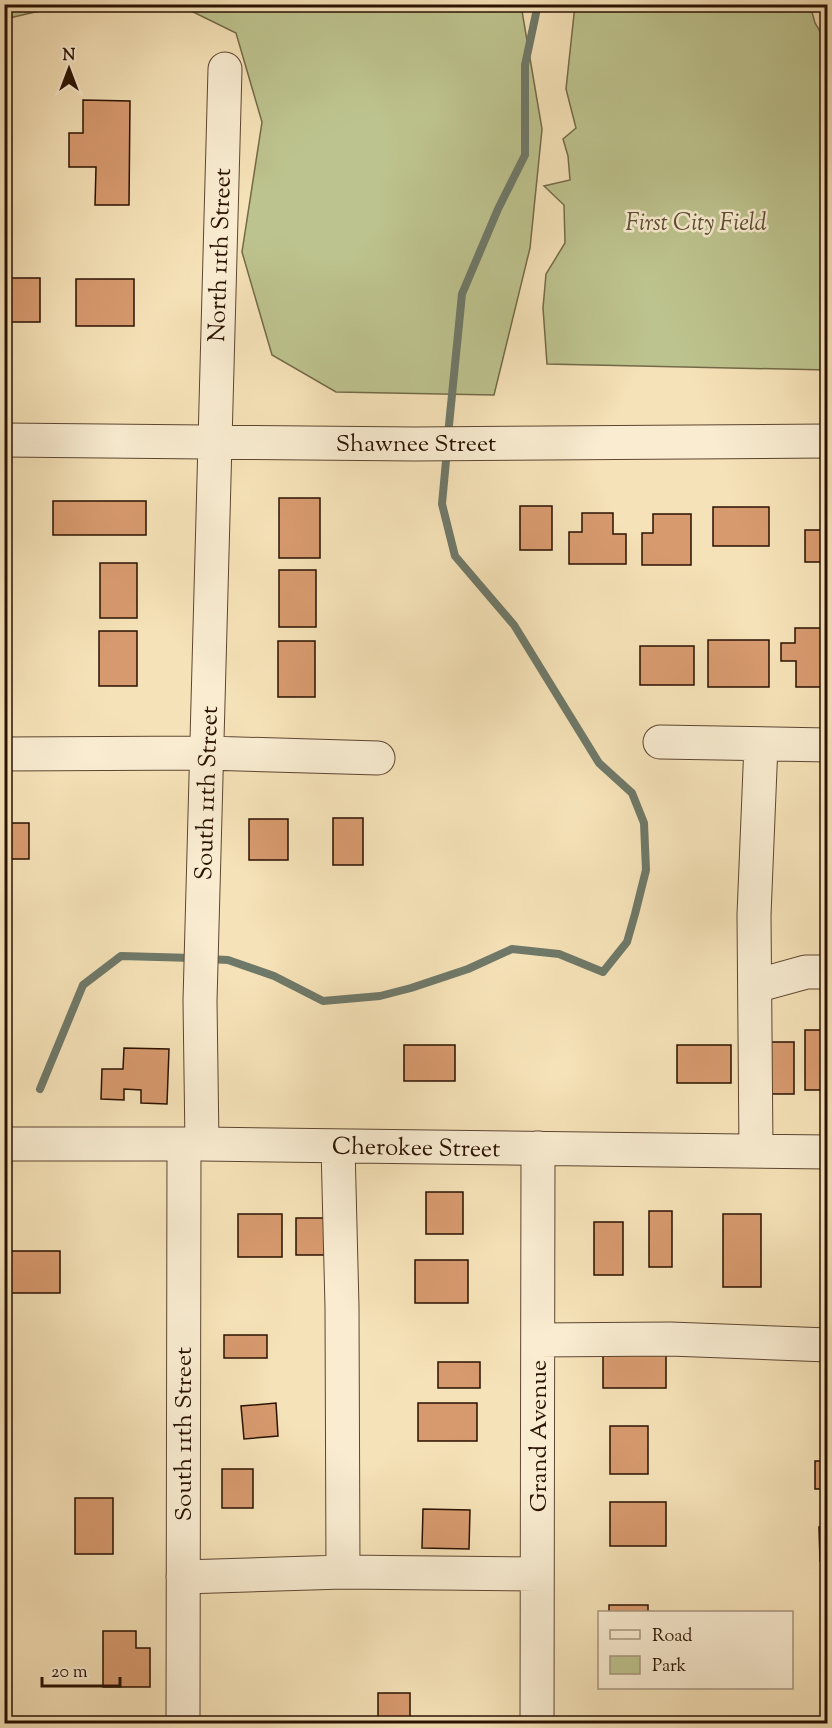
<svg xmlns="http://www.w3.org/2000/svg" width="832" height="1728" font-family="'Sorts Mill Goudy',serif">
  <rect width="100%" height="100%" fill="#f6e2b8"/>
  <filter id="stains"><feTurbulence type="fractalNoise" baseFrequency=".00333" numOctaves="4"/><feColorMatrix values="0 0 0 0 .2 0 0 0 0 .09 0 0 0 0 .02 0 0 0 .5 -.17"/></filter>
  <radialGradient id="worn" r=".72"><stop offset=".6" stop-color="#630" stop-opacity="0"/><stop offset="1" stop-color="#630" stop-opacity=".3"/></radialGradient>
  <path fill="#bdc38e" stroke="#746a48" stroke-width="1.5" d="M4,5L5,4L85,5H65L5,19Z
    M179,5H521L542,129L530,248L494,395L336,392L272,355L242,252L262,122L236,33Z
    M575,5H810L815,23L827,43V370L547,364L543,308L546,274L565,243L564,205L544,186L570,180L568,156L563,139L576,128L566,89Z"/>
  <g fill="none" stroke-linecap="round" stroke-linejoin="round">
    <path stroke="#6f7969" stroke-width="8" d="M448,435L462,294L498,209L525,155V65L538,4
      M208,959L228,960L274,976L323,1001L380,996L411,988L468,969L512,949L559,954L603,972L627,942L635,914L646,870L644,823L632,793L599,763L514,625L455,556L442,504L447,450
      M40,1089L83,985L121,956L193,958"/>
  </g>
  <path fill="#d79a6e" stroke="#2a1202" stroke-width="1.5" d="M83,100L130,101L129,205H95L96,167H69V133H83Z
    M4,278H40V322H4Z
    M76,279H134V326H76Z
    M279,498H320V558H279Z
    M53,501H146V535H53Z
    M520,506H552V550H520Z
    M713,507H769V546H713Z
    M582,513H613V534H626V564H569V532H582Z
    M653,514H691V565H642V533H653Z
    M805,530H828V562H805Z
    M100,563H137V618H100Z
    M279,570H316V627H279Z
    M795,628H828V687H796V661H781V643H795Z
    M99,631H137V686H99Z
    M708,640H769V687H708Z
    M278,641H315V697H278Z
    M640,646H694V685H640Z
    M333,818H363V865H333Z
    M249,819H288V860H249Z
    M4,823H29V859H4Z
    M805,1030H828V1090H805Z
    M771,1042H794V1094H771Z
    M404,1045H455V1081H404Z
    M677,1045H731V1083H677Z
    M124,1048L169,1049L167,1104L141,1103V1090L124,1089V1100L101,1099L102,1069H123Z
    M426,1192H463V1234H426Z
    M649,1211H672V1267H649Z
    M238,1214H282V1257H238Z
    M723,1214H761V1287H723Z
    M296,1218H325V1255H296Z
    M594,1222H623V1275H594Z
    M4,1251H60V1293H4Z
    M415,1260H468V1303H415Z
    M224,1335H267V1358H224Z
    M603,1355H666V1388H603Z
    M438,1362H480V1388H438Z
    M276,1403L278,1436L244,1439L241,1406Z
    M418,1403H477V1441H418Z
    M610,1426H648V1474H610Z
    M815,1461H828V1489H815Z
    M222,1469H253V1508H222Z
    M75,1498H113V1554H75Z
    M610,1502H666V1546H610Z
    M423,1509L470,1510L469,1549L422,1548Z
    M819,1527H828V1561H820Z
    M609,1605H648V1612H609Z
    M103,1631H136V1648H150V1687H103Z
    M378,1693H410V1724H378Z"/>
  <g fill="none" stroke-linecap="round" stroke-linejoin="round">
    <g stroke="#5d4630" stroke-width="35">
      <path id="minor" d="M4,440L415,444L828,441
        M660,742L828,745
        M4,754L207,753L378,758
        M755,986L806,972H828
        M4,1144H202L828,1152
        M202,1144L200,1001L225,69
        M338,1146L342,1307L343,1572
        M756,1151L754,915L761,744
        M538,1340L670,1339L828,1345
        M183,1577L343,1572L537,1574
        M183,1724L184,1145
        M537,1724L538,1148"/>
    </g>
    <use href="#minor" stroke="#f9ecd1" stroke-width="33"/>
  </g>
  <g text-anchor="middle" stroke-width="5" stroke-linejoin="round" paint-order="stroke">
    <g font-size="24" font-style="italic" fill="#5d5033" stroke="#f9ecd1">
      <text x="696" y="230">First City Field</text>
    </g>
    <g font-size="24" fill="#2a1202" stroke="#f9ecd1">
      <text transform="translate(219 255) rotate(-88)" y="8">North 11th Street</text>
      <text x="416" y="451">Shawnee Street</text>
      <text transform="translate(206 793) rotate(-88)" y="8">South 11th Street</text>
      <text transform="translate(416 1147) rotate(1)" y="8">Cherokee Street</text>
      <text transform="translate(183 1434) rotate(-90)" y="8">South 11th Street</text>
      <text transform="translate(538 1436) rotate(-90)" y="8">Grand Avenue</text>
    </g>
  </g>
  <rect width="832" height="1728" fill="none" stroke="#f6e2b8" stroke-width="24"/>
  <rect x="6" y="6" width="820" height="1716" fill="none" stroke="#2a1202" stroke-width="3"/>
  <rect x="12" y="12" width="808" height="1704" fill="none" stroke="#2a1202" stroke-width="1.5"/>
  <rect x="598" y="1611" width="195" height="78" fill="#f9ecd1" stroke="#a6957e" stroke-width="1.5"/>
  <rect x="610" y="1630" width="30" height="9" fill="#f9ecd1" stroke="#a6957e" stroke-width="1.5"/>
  <text x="652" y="1641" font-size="18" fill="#2a1202">Road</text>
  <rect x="610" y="1656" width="30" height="18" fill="#bdc38e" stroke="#a6957e" stroke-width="1.5"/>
  <text x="652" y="1671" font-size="18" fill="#2a1202">Park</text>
  <g transform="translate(69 69)" stroke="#f9ecd1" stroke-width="4.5" paint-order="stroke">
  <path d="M0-4.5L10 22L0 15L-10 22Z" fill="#2a1202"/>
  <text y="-9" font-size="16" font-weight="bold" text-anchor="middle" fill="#2a1202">N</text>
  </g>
  <path d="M42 1677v9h78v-9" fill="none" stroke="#2a1202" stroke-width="3"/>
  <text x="51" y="1677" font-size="18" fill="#2a1202" stroke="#f9ecd1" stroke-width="4.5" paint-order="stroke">20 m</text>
  <rect width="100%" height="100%" filter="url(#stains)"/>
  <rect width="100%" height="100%" fill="url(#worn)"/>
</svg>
